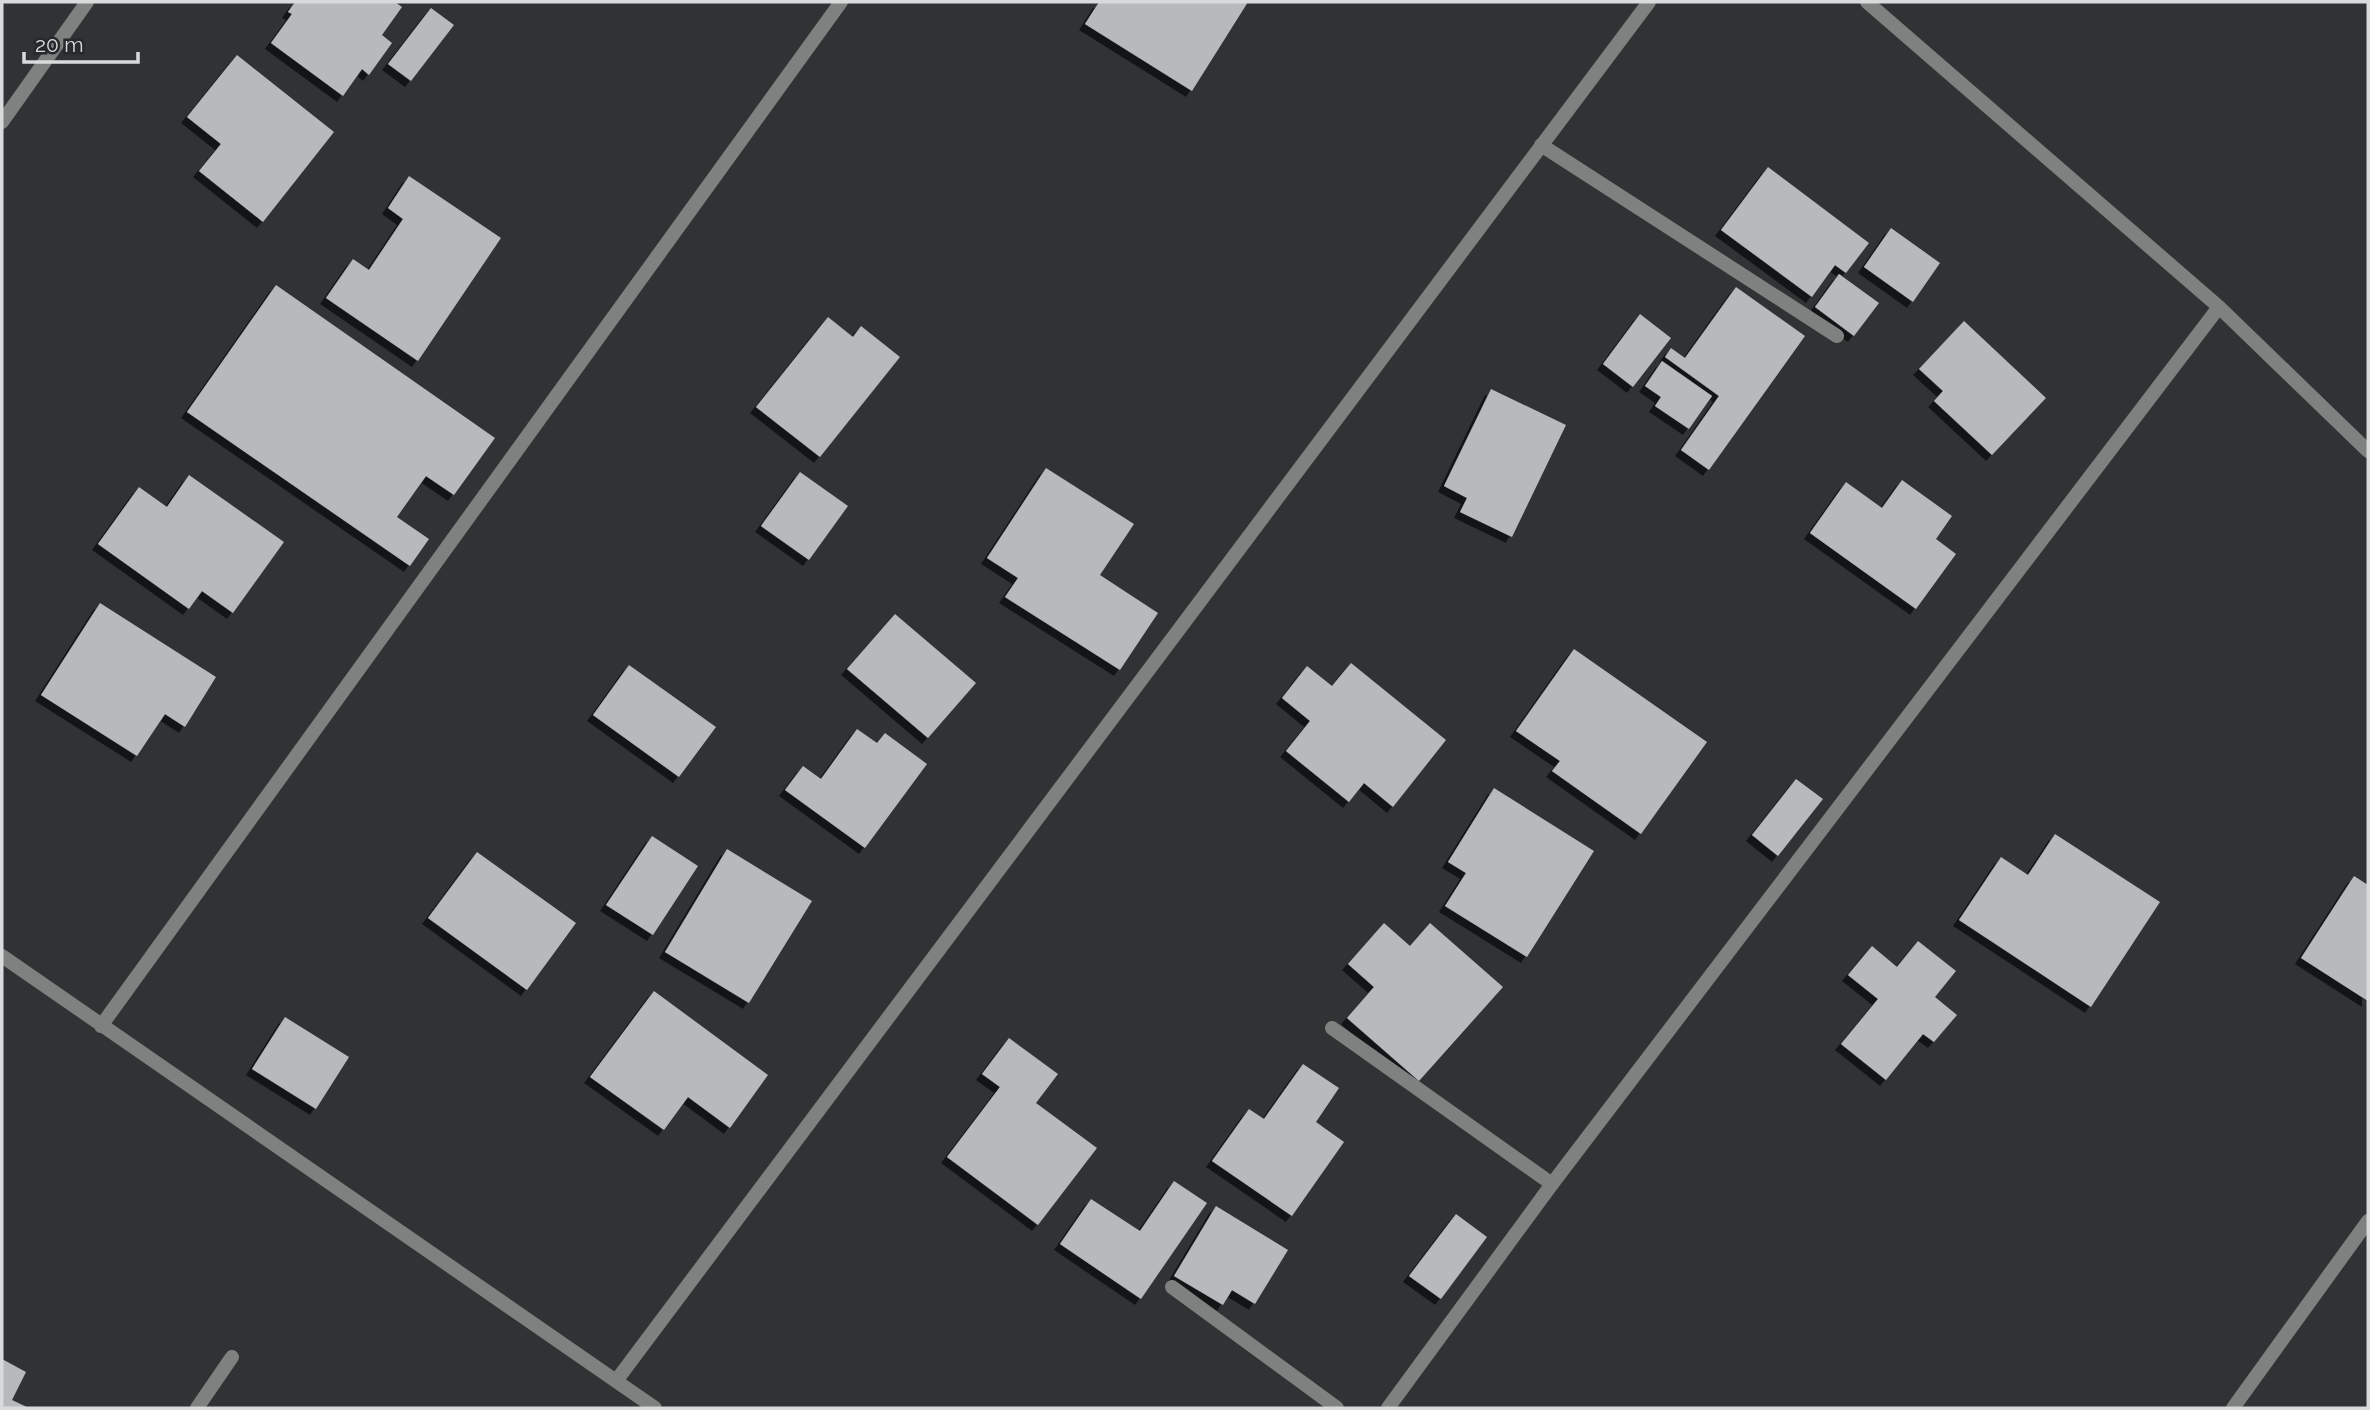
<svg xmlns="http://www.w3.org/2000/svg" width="2370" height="1410" font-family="Raleway,sans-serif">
  <defs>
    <filter id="shadow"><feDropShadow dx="-6" dy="6" stdDeviation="0" flood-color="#0009"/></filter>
  </defs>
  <rect width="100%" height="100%" fill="#303334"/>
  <path fill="#b7babd" filter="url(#shadow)" d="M295,2H395L402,7L382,35L392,43L369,75L362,69L343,96L271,43L292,14L288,12Z
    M1099,2H1248L1192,91L1085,24Z
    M431,8L454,25L411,81L388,64Z
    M237,55L334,132L263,222L199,171L221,144L187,117Z
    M1768,167L1869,243L1846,273L1835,265L1812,297L1721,230Z
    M409,176L501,238L418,361L326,298L353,259L369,270L403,219L388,208Z
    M1891,228L1940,263L1913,302L1864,267Z
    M1839,274L1879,303L1854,336L1815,307Z
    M276,285L495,438L454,495L426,476L397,517L429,539L410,566L187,412Z
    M1736,287L1805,336L1709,470L1681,450L1719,396L1665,357L1671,348L1685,358Z
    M1640,314L1671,338L1633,387L1603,364Z
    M828,317L853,337L861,326L900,357L820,457L756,407Z
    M1964,321L2046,398L1992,455L1934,401L1943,391L1919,369Z
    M1662,361L1712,396L1689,429L1655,406L1661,397L1645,386Z
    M1491,389L1566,425L1512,537L1460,512L1467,498L1444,486Z
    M1046,468L1134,524L1100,575L1158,613L1120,670L1005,597L1018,578L987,558Z
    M800,472L848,506L809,560L761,526Z
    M189,475L284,542L233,613L202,591L189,609L98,544L139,487L167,507Z
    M1902,480L1952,516L1936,539L1956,554L1916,609L1810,533L1846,482L1882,508Z
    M100,603L216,677L185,727L165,714L137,756L41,695Z
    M895,614L976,683L928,738L847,669Z
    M1574,649L1707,742L1641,834L1552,771L1560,761L1516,731Z
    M1351,663L1446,740L1393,807L1364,783L1349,802L1286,751L1310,721L1282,698L1307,666L1332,686Z
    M629,665L716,727L679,777L593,715Z
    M857,729L877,743L885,733L927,764L865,848L785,790L803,766L821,779Z
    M1796,779L1823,799L1778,856L1752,835Z
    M1494,788L1594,851L1527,957L1445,906L1466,873L1448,862Z
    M2055,834L2160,902L2091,1007L1959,920L2001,857L2028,875Z
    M652,836L698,866L653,935L606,905Z
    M727,849L812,901L749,1003L665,952Z
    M477,852L576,923L527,990L428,918Z
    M2354,876L2368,885V1001L2301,958Z
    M1384,923L1410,946L1430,923L1503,987L1419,1081L1347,1018L1374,987L1348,964Z
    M1918,941L1956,971L1935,997L1957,1015L1934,1042L1923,1034L1886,1080L1841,1044L1878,999L1848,975L1872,946L1897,967Z
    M654,991L768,1075L730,1128L688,1097L664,1130L590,1077Z
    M285,1017L349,1057L316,1109L252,1069Z
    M1009,1038L1058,1074L1036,1103L1097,1148L1038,1225L947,1157L1000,1087L982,1074Z
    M1303,1064L1339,1088L1316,1122L1344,1142L1292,1216L1212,1161L1249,1109L1264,1119Z
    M1174,1181L1207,1203L1141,1299L1060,1244L1091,1199L1140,1231Z
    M1216,1206L1288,1250L1255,1304L1232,1290L1223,1305L1174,1276Z
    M1456,1214L1487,1237L1441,1299L1409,1276Z
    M2,1359L26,1372L12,1400L29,1408H2Z"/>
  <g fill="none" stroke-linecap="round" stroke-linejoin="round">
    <path stroke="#7f8181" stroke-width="14" d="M1332,1028L1552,1184"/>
    <path stroke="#7f8181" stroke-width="14" d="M1867,2L2219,307L2368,451
      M2,122L87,2
      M1541,145L1837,336
      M2,956L655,1408
      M101,1026L841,2
      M1172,1287L1337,1408
      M616,1381L1649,2
      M197,1408L232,1357
      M1388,1408L1552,1184L2219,307
      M2233,1408L2368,1221"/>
  </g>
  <rect width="2370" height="1410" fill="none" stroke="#d8dadb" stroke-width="7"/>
  <path d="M24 52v10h114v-10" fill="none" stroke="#d8dadb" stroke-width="3.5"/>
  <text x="35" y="52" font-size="21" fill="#d8dadb" stroke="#26292a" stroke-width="5" paint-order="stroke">20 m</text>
</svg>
